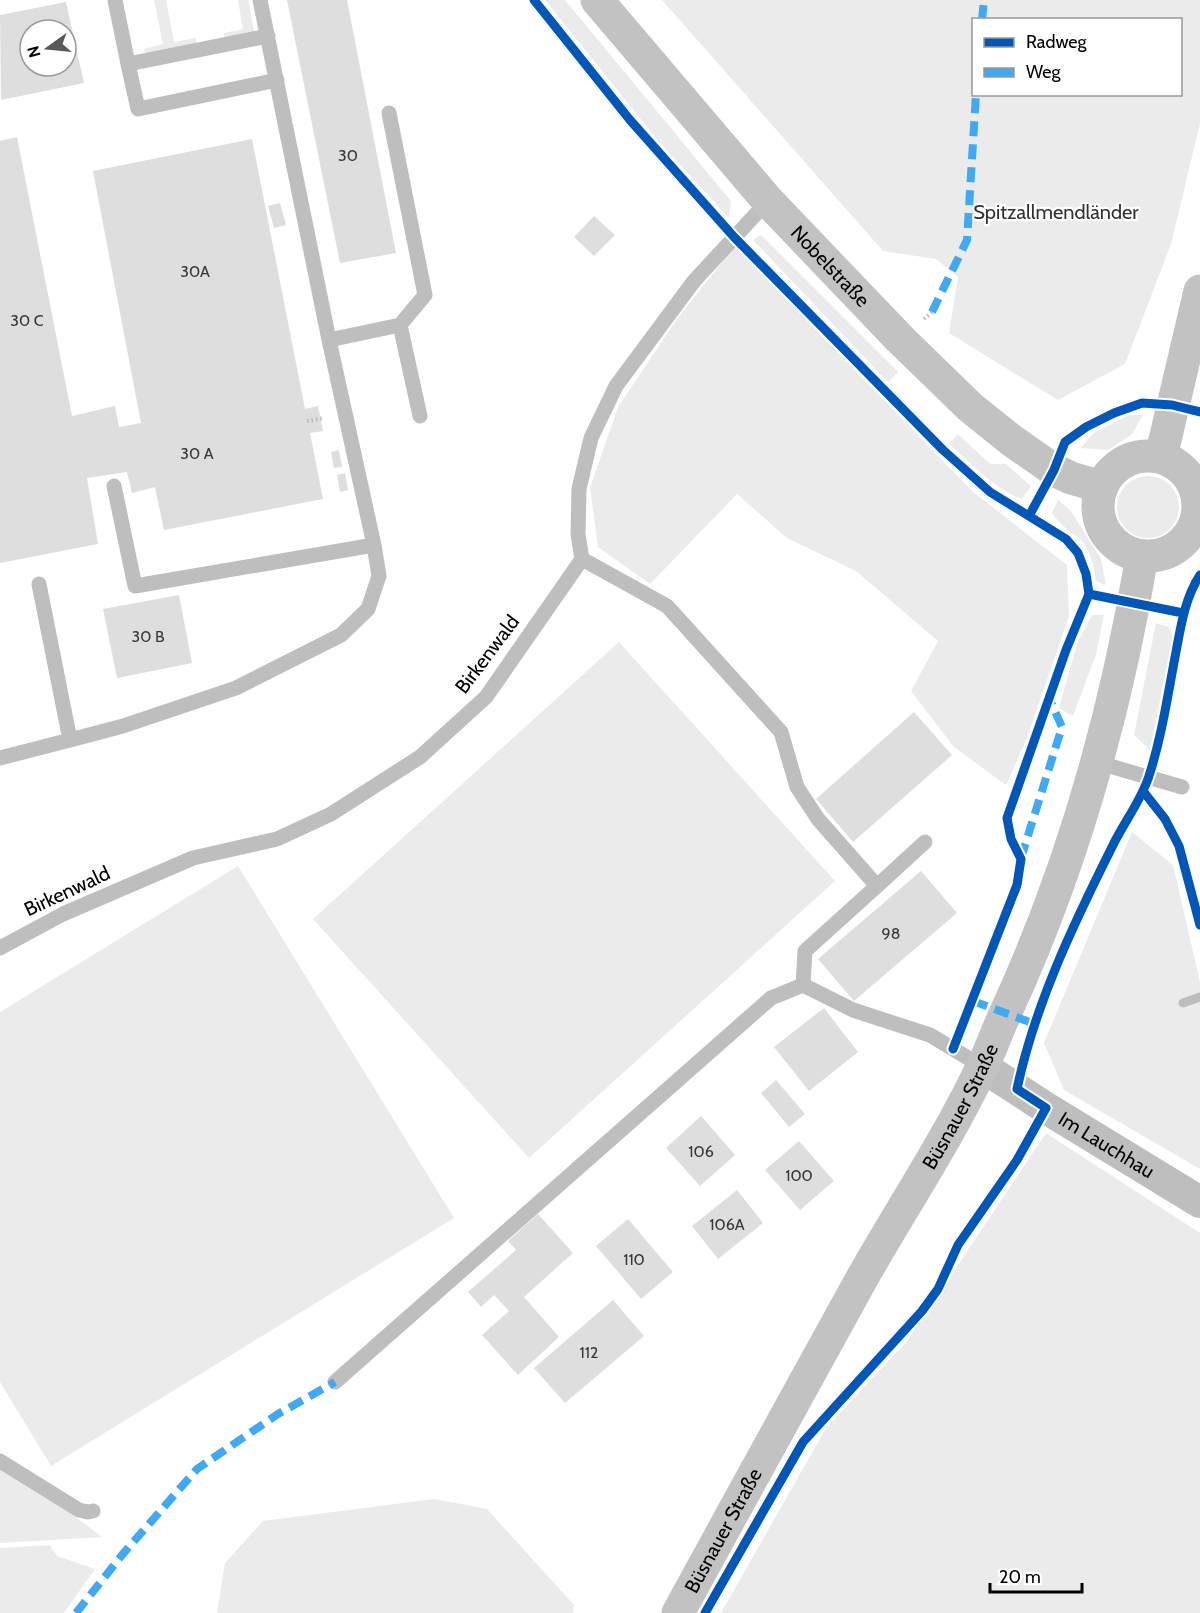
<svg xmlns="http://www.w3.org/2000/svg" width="1200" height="1613" font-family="Cabin,sans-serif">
  <rect width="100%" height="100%" fill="#fff"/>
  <path fill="#ebebeb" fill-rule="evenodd" d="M154,0H166L174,42L196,38V48L146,58L144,49L163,44Z
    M238,0H248L255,35L224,42V33L243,29Z
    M545,0H565L731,201L729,218L659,142Z
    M662,0H1200V123L1171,244L1125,364L1058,400L949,333L958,277L936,259L883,251ZM974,20H1180V94H974Z
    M761,235L898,372L888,382L753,240Z
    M735,246L973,492L1067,565L1069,616L1027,738L1006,785L954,747L911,691L938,641L856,571L787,538L737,494L650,584L598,547L590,488L618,407L677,319Z
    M1129,415H1143L1132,434L1109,450L1080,448L1094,433Z
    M958,434L990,464H1006L1031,486L1022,499C994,489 971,463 949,444Z
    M1117 507a31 31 0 1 1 62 0a31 31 0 1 1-62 0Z
    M1058,500L1071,511L1101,559L1106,585L1096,581C1094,567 1091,551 1081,540C1070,531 1060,525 1052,513Z
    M1092,615H1104L1096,654L1073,716L1059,708L1077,643Z
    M1156,623L1169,627L1173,636L1150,750L1134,735Z
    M619,642L835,881L529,1158L313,919Z
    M1132,832L1173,865L1200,982V1169L1064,1090L1044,1043Z
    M238,866L454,1218L51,1466L0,1382V1012Z
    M1046,1133L1200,1233V1613H721L826,1428L907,1341Z
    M0,1459L102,1537L0,1543Z
    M434,1499L487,1509L574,1605L573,1613H217L225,1563L263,1521Z
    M50,1545L57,1556L95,1569L64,1613H0V1548Z"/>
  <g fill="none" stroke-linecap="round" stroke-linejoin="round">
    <path stroke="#bdbdbd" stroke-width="9" d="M1183,1003L1200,997"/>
  </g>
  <path fill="#dedede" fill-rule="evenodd" d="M287,0H347L396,253L340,263Z
    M66,2L84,83L1,100L0,15ZM30,30H66V66H30Z
    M17,137L72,416L115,406L119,427L141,423L93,171L252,139L305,409L318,406L323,431L310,433L323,499L164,530L155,487L132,493L127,472L87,478L98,544L0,563V141Z
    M280,203L286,225L274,228L268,206Z
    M594,216L615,235L594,256L574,237Z
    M339,450L342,467L334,468L331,452Z
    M345,473L348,490L340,492L337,475Z
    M179,595L192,663L117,678L103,609Z
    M914,712L952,755L853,842L816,799Z
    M921,871L957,913L854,1001L818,959Z
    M824,1008L858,1052L809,1091L774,1047Z
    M776,1080L805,1114L789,1127L761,1093Z
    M701,1116L735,1155L700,1186L666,1148Z
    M799,1141L834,1181L800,1210L765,1170Z
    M737,1190L763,1223L718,1259L692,1226Z
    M538,1214L573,1253L524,1297L559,1337L518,1375L482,1335L509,1311L494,1295L481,1307L468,1292L516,1250L508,1241Z
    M628,1219L673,1272L641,1299L596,1246Z
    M613,1300L644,1336L565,1403L534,1368Z"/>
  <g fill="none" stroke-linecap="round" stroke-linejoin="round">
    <path stroke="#b9b9b9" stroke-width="4" stroke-dasharray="1.5 3" stroke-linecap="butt" d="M924,319L932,312
      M307,421L324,418
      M1067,441C1090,423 1114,413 1140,403
      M1039,498L1029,516C1070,541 1081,544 1089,594L1104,597
      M1164,610L1183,613L1191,588L1200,575"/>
    <path stroke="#bebebe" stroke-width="15" d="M115,0L128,64L268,36
      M128,64L138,109L277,80
      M400,325L420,416
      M329,340L400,325L425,295L389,113
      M114,486L135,586L374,545
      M582,559L667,606L781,732L797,787L818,819L877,886L805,951L803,985
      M39,584L70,740L123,726L236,688L341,635L368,609L379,576L374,545L329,340L260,0
      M0,758L70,740
      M1096,762L1182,787
      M877,886L925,842
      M0,948L63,914L193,858L277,839L331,814L420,757L486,697L582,559L578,534L579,489L591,438L616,386L694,281L768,201
      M335,1382L771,998L803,985L853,1010L930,1035L983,1067
      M0,1461L79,1510L88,1512L93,1511"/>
    <g stroke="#bebebe" stroke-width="32">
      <path d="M1199,509H1200"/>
      <path id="s1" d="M983,1067L1046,1108L1200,1202"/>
    </g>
    <g stroke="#c2c2c2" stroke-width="33">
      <path id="s2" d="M597,0L768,201L900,339L970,407L1011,440L1054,470L1071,478L1102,487"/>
      <circle cx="1148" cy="506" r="50"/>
      <path d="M1161,457L1200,291"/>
      <path id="s3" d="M678,1613C739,1502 799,1391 861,1280C901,1209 947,1141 982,1067C991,1050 997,1031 1005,1014C1072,869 1116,713 1142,556"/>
    </g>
    <path stroke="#3fa9f5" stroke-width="8" stroke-dasharray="15 8" stroke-linecap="butt" d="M982,20L984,0
      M932,312L967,240L976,94
      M1021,858L1062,727L1050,700
      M973,1001L1035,1024
      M76,1613L122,1555L197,1469L278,1414L335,1382"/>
    <g stroke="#fff" stroke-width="13">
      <path id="cycleway" d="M534,0L630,120L734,237L943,450L990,492L1066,539L1078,553L1086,574L1089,594L1183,613
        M1029,516L1054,470L1065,442L1086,427L1114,413L1142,403L1172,405L1200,412
        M1143,791L1165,819L1179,846L1200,925
        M953,1049L1017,885L1021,859L1011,839L1007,818L1066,650L1089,594
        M705,1613L803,1442L922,1311L938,1289L958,1245L1017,1160L1046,1108L1017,1089C1035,1004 1074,923 1113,845C1124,822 1141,801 1149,776C1162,736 1168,693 1176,652C1181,625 1185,598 1200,575"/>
    </g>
    <use href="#cycleway" stroke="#0057b8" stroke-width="9"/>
  </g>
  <g text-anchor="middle" stroke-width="4.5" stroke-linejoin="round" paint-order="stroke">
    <g font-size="16" fill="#383838">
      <text x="348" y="161">30</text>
      <text x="195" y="277">30A</text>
      <text x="27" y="326">30 C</text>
      <text x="197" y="459">30 A</text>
      <text x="148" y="642">30 B</text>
      <text x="891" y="939">98</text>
      <text x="701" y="1157">106</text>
      <text x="799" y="1181">100</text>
      <text x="727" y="1230">106A</text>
      <text x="634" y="1265">110</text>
      <text x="589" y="1358">112</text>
    </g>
    <g font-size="20" fill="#313131" stroke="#fff">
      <text x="1056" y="219">Spitzallmendländer</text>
    </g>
    <g font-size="20" fill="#000" stroke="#fff">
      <text dy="7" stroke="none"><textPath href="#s2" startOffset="354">Nobelstraße</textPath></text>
      <text transform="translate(487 654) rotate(-53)" y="7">Birkenwald</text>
      <text transform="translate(67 891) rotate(-25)" y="7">Birkenwald</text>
      <text dy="7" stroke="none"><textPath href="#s3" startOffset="580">Büsnauer Straße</textPath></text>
      <text dy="7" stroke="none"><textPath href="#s1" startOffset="146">Im Lauchhau</textPath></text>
      <text dy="7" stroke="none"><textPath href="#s3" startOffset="94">Büsnauer Straße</textPath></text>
    </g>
  </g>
  <rect x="972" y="18" width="210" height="78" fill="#ffffff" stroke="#999999" stroke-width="1.5"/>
  <rect x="984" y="38" width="30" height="9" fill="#0057b8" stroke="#999999" stroke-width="1.5"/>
  <text x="1026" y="48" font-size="18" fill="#000000">Radweg</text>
  <rect x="984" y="68" width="30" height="9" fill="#3fa9f5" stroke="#999999" stroke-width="1.5"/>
  <text x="1026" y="78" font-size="18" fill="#000000">Weg</text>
  <g transform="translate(48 48) rotate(255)"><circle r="28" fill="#ffffff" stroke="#999999" stroke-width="1.5"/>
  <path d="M0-4.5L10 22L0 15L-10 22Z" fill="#595959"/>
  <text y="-9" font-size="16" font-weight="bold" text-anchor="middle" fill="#000000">N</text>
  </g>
  <path d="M990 1583v9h92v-9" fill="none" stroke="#000000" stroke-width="3"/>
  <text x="999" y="1583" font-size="18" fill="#000000" stroke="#ffffff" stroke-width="4.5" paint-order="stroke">20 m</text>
</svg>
